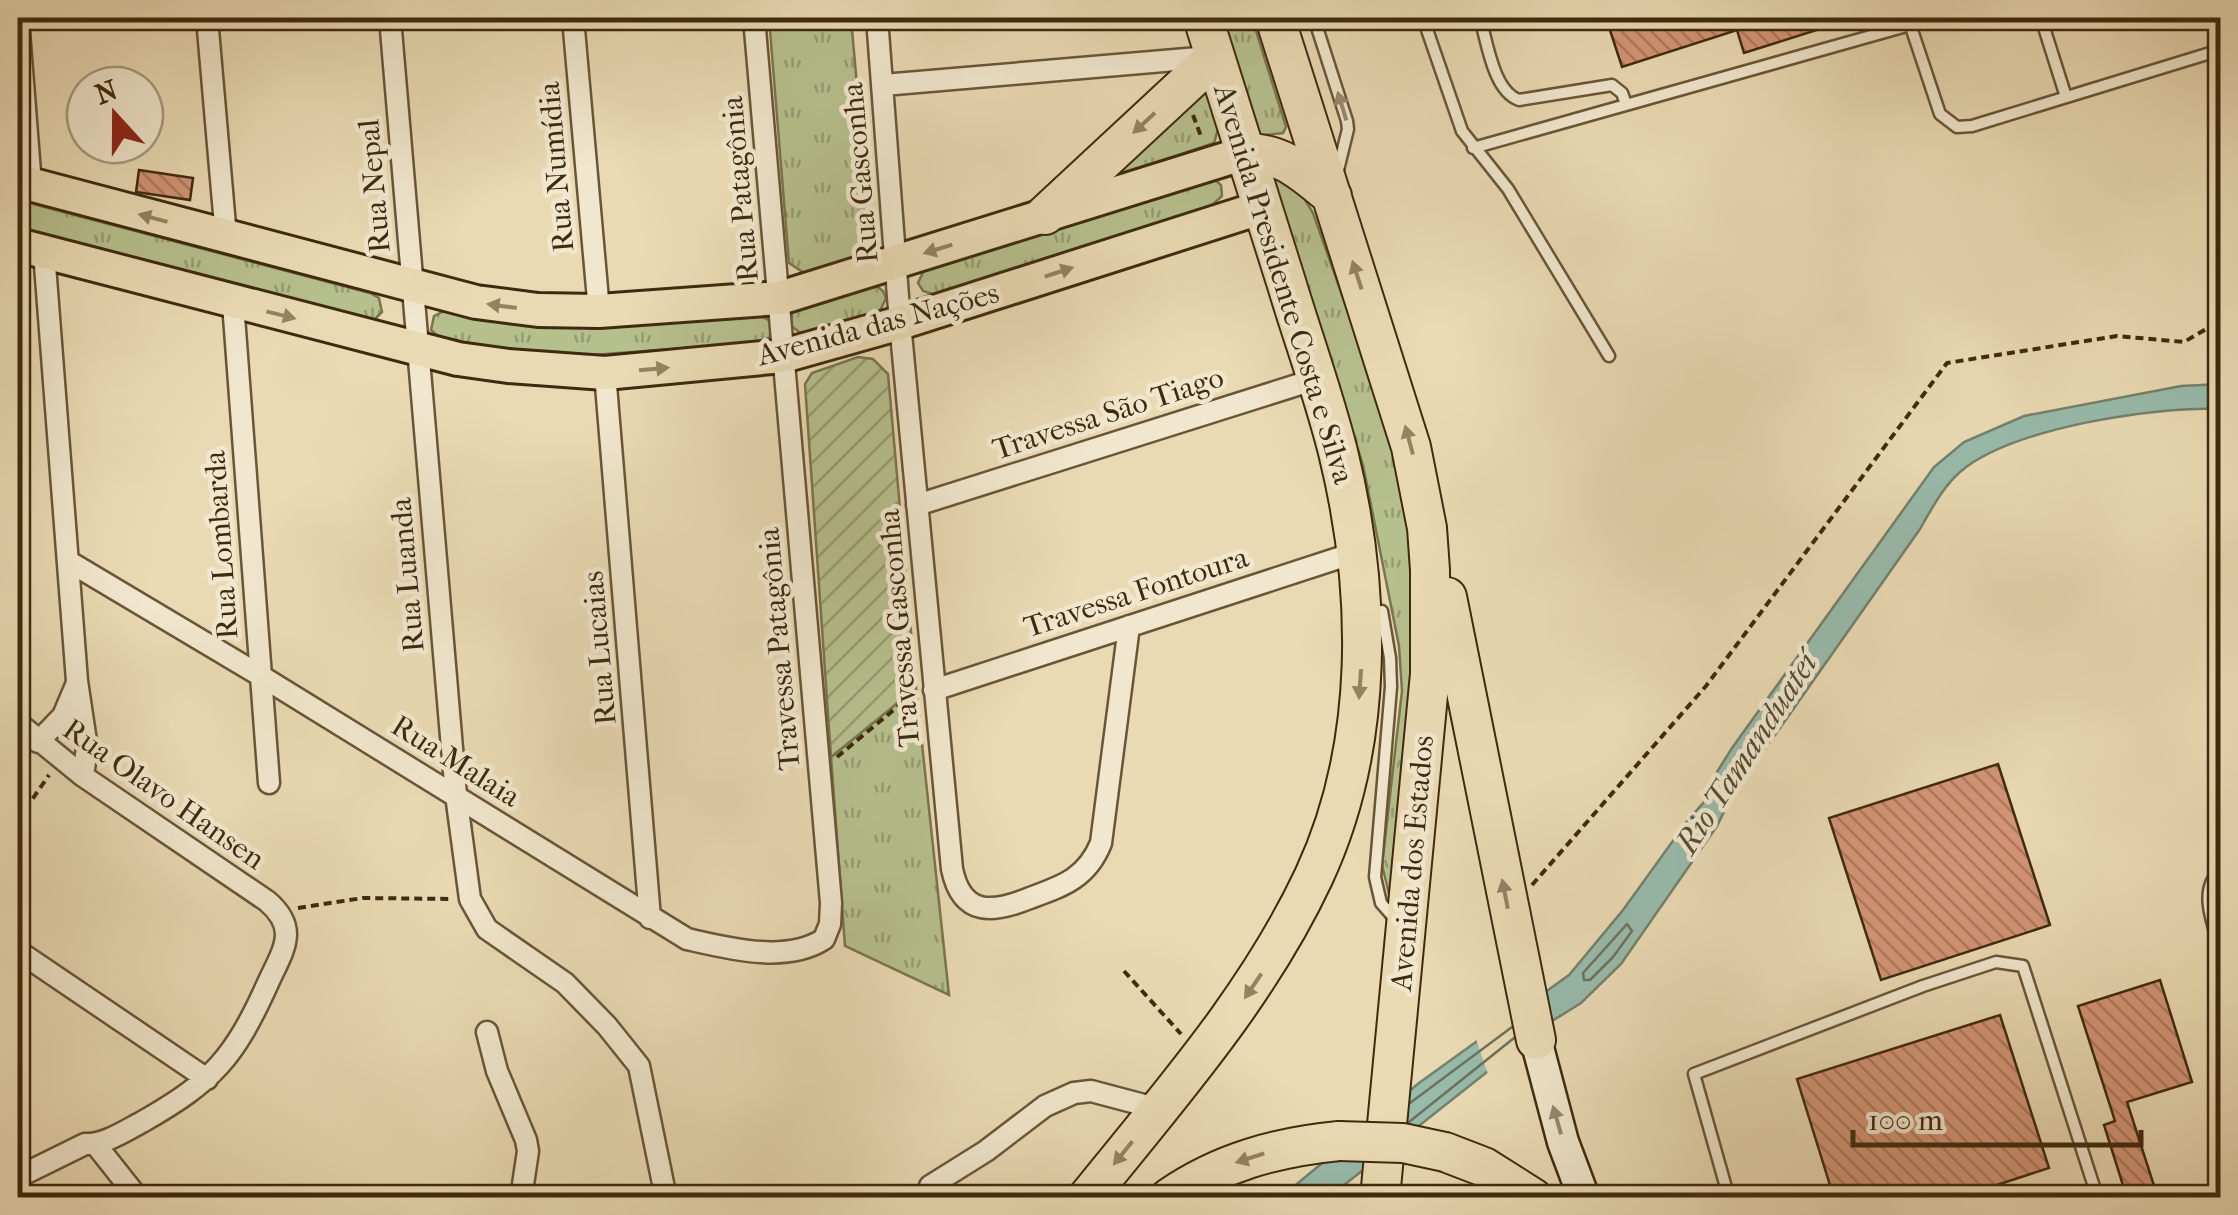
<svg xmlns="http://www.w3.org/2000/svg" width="2238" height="1215" font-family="'IM FELL French Canon',serif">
  <defs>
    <pattern id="grass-tufts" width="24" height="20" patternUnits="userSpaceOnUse" patternTransform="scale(2.5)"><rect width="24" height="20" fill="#b6c08d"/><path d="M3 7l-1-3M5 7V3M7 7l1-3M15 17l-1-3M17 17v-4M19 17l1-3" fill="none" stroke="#959c72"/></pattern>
    <pattern id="garden-furrows" width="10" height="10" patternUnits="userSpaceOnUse" patternTransform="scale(2.5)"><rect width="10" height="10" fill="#b6c08d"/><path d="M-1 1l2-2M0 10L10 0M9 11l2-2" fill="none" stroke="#959c72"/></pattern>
    <pattern id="building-back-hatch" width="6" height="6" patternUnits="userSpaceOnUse" patternTransform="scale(2.5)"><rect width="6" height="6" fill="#d49576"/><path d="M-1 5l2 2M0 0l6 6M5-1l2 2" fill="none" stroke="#ad7a5f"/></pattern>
  </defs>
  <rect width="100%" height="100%" fill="#eadab3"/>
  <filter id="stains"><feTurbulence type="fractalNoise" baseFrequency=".002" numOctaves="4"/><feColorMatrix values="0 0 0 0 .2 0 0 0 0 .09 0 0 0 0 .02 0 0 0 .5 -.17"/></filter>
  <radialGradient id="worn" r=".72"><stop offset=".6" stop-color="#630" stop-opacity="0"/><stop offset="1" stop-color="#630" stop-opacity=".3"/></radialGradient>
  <path fill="url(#grass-tufts)" stroke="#7a754e" stroke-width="2.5" d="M769,18H851L871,243L865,254L804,273L789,263Z
    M1217,18H1252L1286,127L1283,133L1257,136Z
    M1207,89L1218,129L1214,143L1120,175L1115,173Z
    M1270,172L1301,193L1313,213L1396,448L1419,601L1390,898L1382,865L1402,691L1399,646L1363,465Z
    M1214,179L1221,185L1222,196L1210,207L933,294L923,291L918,283L925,268Z
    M18,200L370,293L379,298L382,312L374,320L363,321L18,229Z
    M875,285L883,291L886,298L880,311L802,334L791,326V314L798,308Z
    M444,311C555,335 648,325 760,316L769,320L772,334L764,342L579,356L486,347L439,337L431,330L434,316Z
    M916,688L949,995L845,946L831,757Z"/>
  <path fill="url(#garden-furrows)" stroke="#7a754e" stroke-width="2.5" d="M858,357L873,359L888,374L916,688L831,757L805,384L812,373Z"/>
  <path fill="#98bbac" stroke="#74816d" stroke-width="2.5" d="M2220,384V409C2155,406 2011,428 1960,472C1943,487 1932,508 1920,529L1775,735L1740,779L1717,826L1621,964L1581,1003L1549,1023L1329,1197L1280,1198L1419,1083L1569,975L1623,910L1688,820L1704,802L1715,775L1732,748L1934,467L1964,442L2024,416L2181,386Z"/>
  <path fill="#eadab3" d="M1537,990L1546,1032L1489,1077L1475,1036Z"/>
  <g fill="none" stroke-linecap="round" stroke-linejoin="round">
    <path stroke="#6b725e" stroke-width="2.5" d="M1627,924L1632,931L1613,957L1590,980H1584L1583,973Z
      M1410,1103L1512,1027
      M1409,1122L1514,1038"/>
  </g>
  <path fill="url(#building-back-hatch)" stroke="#3e2a0f" stroke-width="2.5" d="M1606,18H1845V21L1744,53L1737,30L1622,67Z
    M139,170L193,178L190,200L136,192Z
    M1998,764L2050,925L1881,980L1829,818Z
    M2160,980L2192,1082L2127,1102L2158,1198H2127L2104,1125L2115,1121L2078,1006Z
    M2000,1015L2049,1168L1957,1198H1834L1797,1079Z"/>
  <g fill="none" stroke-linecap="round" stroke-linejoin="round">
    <g stroke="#695638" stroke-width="15">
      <path id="lane" d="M1314,18L1347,121L1348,129L1338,170
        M1423,18L1462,131L1508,189L1609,356
        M1480,18C1487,41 1493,91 1519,100L1612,85L1622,93L1626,104
        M1908,18L1940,114L1957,127L1972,126L2220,50
        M2041,18L2066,97
        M1473,148L1910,25
        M1382,611L1390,658L1391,687L1375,877L1381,903L1395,919
        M2220,871C2198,890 2213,924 2220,948
        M1729,1198L1694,1074L1923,986L1996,962L2023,966L2097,1196L2092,1198"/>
    </g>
    <g stroke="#695638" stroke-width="25">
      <path id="street" d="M207,18L226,237
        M390,18L456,795L470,899L487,929L565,983L607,1026L639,1066L666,1198
        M573,18L599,311
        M877,18L900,323L952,869C962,917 993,913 1030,898C1063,886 1087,878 1101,843L1129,626
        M18,19L31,185
        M883,85L1210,57
        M44,252L77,681L87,748L83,776
        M233,303L269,783
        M605,373L650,918
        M917,505L1316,379
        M68,561L261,676L687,939C727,948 786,964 824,939L830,924L831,903L754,18
        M934,690L1357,552
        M18,723L83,776L267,901C300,929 283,950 268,983C234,1058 214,1081 142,1122C125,1131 104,1145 85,1144L18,1177
        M38,742L63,716L77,683
        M18,951L207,1079
        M487,1032L497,1071L526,1140L528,1151L521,1198
        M96,1145L138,1198
        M930,1186L986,1151L1045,1106L1074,1093L1091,1091L1159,1109"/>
    </g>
    <g stroke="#3e2a0f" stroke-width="35">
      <path id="secondary" d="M1536,1040L1563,1142L1584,1198"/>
    </g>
    <g stroke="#3e2a0f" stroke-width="38">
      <path id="primary" d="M18,181L476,302L538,310L599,311L780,298L1245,153
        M18,245L458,359L508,366L605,373L783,356L900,323L1263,207"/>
    </g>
    <g stroke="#3e2a0f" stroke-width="42">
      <path id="highway" d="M1275,18L1411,447L1427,528L1430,570V674L1380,1198
        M1245,153C1283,152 1304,174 1332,196
        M1045,215L1215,57
        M1447,597L1536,1040
        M1445,1152L1484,1167L1533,1198
        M1087,1198C1170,1095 1258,996 1314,876C1375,745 1372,590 1338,452C1324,396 1304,341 1287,285C1259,196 1231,107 1203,18
        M1169,1198C1221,1162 1277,1147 1339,1141"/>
    </g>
    <path stroke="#3e2a0f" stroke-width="4" stroke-dasharray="8 5" stroke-linecap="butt" d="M1193,115L1202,139
      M837,757L914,693
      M18,820L49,775
      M1532,885L1706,686L1947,363L2117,336L2184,342L2220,321
      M298,908L363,898L453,899
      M1124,971L1181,1034"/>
    <use href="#lane" stroke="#f1e7ce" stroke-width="10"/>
    <use href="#street" stroke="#f1e7ce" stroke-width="20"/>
    <use href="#secondary" stroke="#f1e7ce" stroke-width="30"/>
    <use href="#primary" stroke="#eadab3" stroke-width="32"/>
    <use href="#highway" stroke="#eadab3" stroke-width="38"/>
    <g stroke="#3e2a0f" stroke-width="42" stroke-linecap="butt">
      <path id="highway-bridge" d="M1339,1141L1403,1143L1445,1152"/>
    </g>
    <use href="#highway-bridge" stroke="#eadab3" stroke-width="38"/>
  </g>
  <defs><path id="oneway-solid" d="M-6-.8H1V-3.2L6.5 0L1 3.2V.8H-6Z" transform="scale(2.5)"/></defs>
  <g fill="#98886e">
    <use href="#oneway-solid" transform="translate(1342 106) rotate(-107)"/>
    <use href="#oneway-solid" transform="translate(1557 1120) rotate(-106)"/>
  </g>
  <g fill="#948261">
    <use href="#oneway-solid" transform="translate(1144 123) rotate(137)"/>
    <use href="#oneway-solid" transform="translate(153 218) rotate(-165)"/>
    <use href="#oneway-solid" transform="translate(938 249) rotate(163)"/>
    <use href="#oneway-solid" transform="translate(1059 272) rotate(-18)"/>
    <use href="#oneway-solid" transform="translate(1357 275) rotate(-108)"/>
    <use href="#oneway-solid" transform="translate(502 306) rotate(-172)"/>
    <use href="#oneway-solid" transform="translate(281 315) rotate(14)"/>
    <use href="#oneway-solid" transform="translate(654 369) rotate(-5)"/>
    <use href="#oneway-solid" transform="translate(1409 440) rotate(-105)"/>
    <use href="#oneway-solid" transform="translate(1360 684) rotate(94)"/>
    <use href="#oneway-solid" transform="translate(1505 894) rotate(-101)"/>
    <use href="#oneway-solid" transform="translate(1253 986) rotate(124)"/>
    <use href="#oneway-solid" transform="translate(1123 1153) rotate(129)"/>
    <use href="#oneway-solid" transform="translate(1250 1158) rotate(162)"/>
  </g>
  <g text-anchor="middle" stroke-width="9" stroke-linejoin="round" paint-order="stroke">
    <g font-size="30" fill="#3e2a0f" stroke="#f1e7ce">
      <text transform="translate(556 167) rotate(-95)" y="10">Rua Numídia</text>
      <text transform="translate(860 173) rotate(-95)" y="10">Rua Gasconha</text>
      <text transform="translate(374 186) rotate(-95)" y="10">Rua Nepal</text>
      <text transform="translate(740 189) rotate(-95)" y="10">Rua Patagônia</text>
      <text transform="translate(1284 284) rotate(73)" y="10">Avenida Presidente Costa e Silva</text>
      <text transform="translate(878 324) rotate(-15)" y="10">Avenida das Nações</text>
      <text transform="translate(1108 413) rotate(-18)" y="10">Travessa São Tiago</text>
      <text transform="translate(221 545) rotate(-94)" y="10">Rua Lombarda</text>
      <text transform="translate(407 575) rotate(-95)" y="10">Rua Luanda</text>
      <text transform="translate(1136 592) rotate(-18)" y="10">Travessa Fontoura</text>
      <text transform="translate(899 628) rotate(-95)" y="10">Travessa Gasconha</text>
      <text transform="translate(599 648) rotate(-95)" y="10">Rua Lucaias</text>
      <text transform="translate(779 649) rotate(-95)" y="10">Travessa Patagônia</text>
      <text transform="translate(456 761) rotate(32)" y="10">Rua Malaia</text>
      <text transform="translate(164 794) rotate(35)" y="10">Rua Olavo Hansen</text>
      <text transform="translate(1412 863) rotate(-85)" y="10">Avenida dos Estados</text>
    </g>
    <g font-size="32" font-style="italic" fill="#544e36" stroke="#f1e7ce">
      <text transform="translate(1746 753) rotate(-57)" y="11">Rio Tamanduateí</text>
    </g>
  </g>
  <rect width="2238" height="1215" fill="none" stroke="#eadab3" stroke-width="60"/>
  <rect x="20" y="20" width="2198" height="1175" fill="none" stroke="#3e2a0f" stroke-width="5"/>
  <rect x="30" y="30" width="2178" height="1155" fill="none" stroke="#3e2a0f" stroke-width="2.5"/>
  <g transform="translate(115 115) rotate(339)"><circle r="48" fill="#f1e7ce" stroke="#a99b82" stroke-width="2.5"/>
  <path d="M0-8L18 38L0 25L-18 38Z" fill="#8f2418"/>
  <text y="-15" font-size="28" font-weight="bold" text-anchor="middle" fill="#3e2a0f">N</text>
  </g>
  <path d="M1853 1130v15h288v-15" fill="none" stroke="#3e2a0f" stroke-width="5"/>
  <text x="1868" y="1130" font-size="30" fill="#3e2a0f" stroke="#f1e7ce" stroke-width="8" paint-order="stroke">100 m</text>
  <rect width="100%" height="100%" filter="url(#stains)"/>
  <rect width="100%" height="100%" fill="url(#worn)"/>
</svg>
